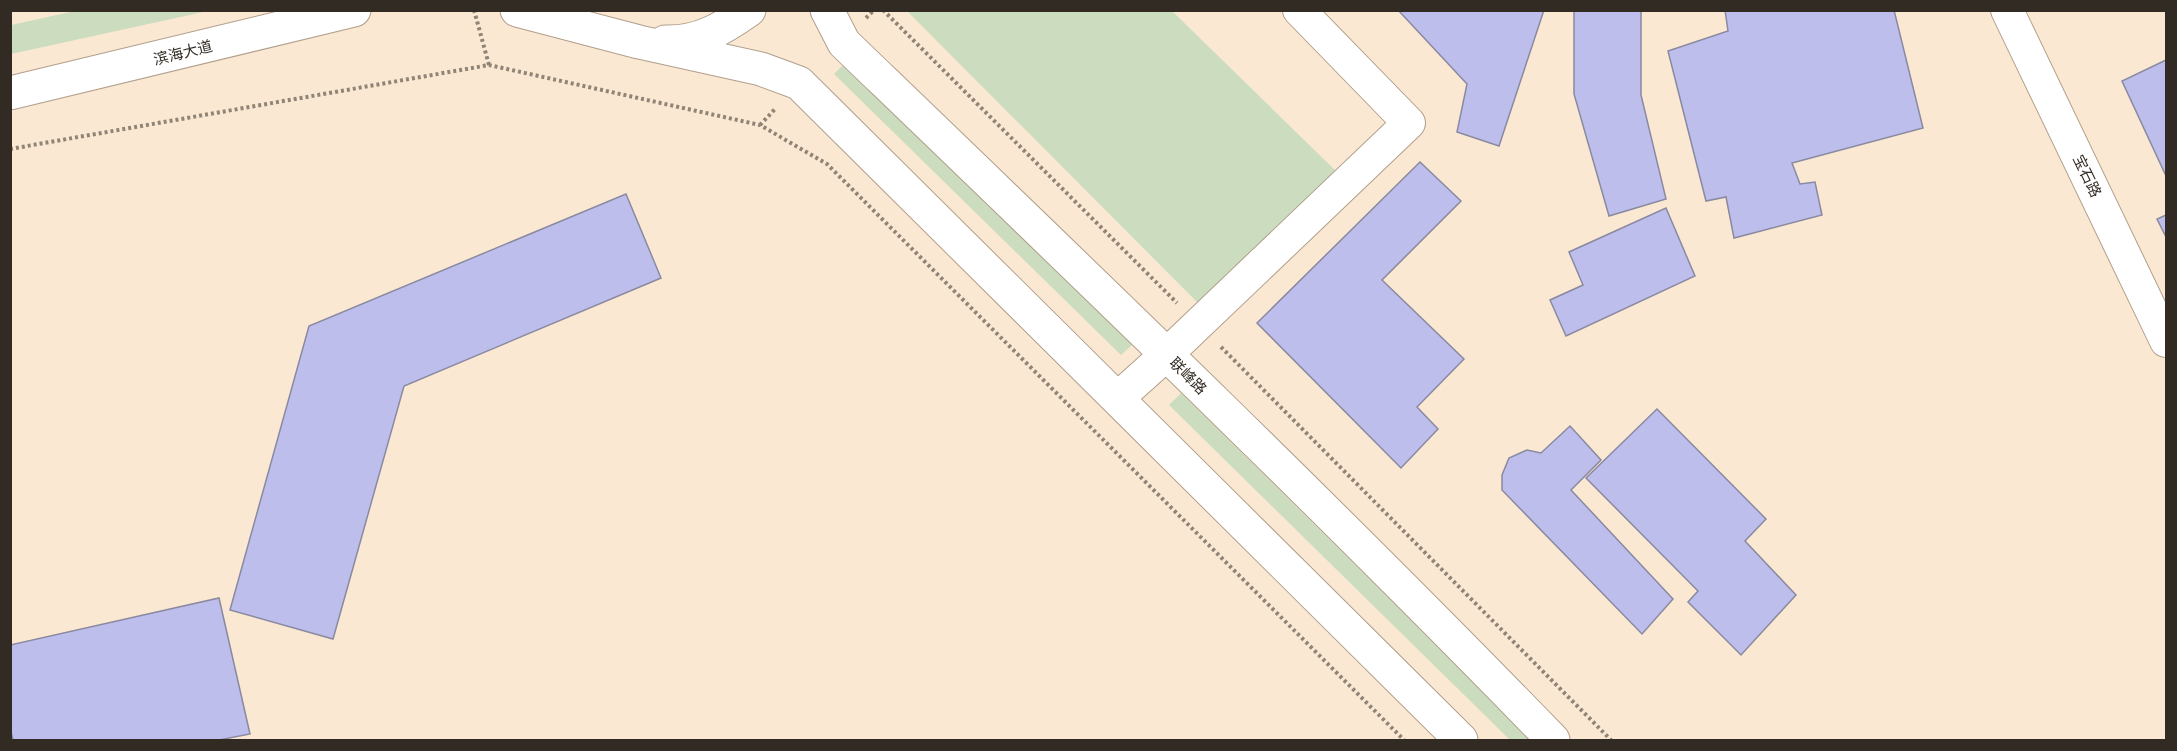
<svg xmlns="http://www.w3.org/2000/svg" width="2177" height="751" font-family="'DM Sans','Noto Sans SC',sans-serif">
  <rect width="100%" height="100%" fill="#fbe8d3"/>
  <path fill="#cbddbe" d="M75,11V10L208,11L11,54V25Z
    M907,11H1172L1338,173L1202,307Z
    M847,61L1134,343L1121,355L834,74Z
    M1181,393L1533,740H1510L1169,405Z"/>
  <path fill="#bebeed" stroke="#8989a0" stroke-width="1.5" d="M1398,10H1544L1499,146L1457,132L1467,84Z
    M1574,10H1641V95L1666,199L1609,216L1574,94Z
    M1725,10H1894L1923,128L1792,163L1800,184L1815,182L1822,215L1734,238L1726,197L1706,201L1668,51L1728,31Z
    M2166,60V176L2122,81Z
    M1420,162L1461,201L1382,280L1464,359L1417,407L1438,429L1401,468L1257,323Z
    M626,194L661,278L404,386L333,639L230,610L309,326Z
    M1666,208L1695,276L1566,336L1550,300L1583,285L1569,252Z
    M2166,215V237L2157,219Z
    M1657,409L1766,519L1745,541L1796,595L1741,655L1688,602L1698,591L1586,478Z
    M1570,426L1601,460L1571,490L1673,599L1642,634L1502,490V475L1509,458L1527,450L1541,453Z
    M219,598L250,734L219,740H13L10,728V645Z"/>
  <g fill="none" stroke-linecap="round" stroke-linejoin="round">
    <g stroke="#b09f8b" stroke-width="34">
      <path id="minor" d="M2007,10L2166,341
        M1118,398L1167,354L1409,123L1299,10"/>
    </g>
    <g stroke="#b09f8b" stroke-width="35">
      <path id="major" d="M517,10L639,42L761,69L799,83L1461,740
        M827,10L844,43C1083,273 1322,502 1553,740
        M665,42C699,43 722,29 749,10
        M10,93L354,10"/>
    </g>
    <path stroke="#908476" stroke-width="4" stroke-dasharray="3 3" stroke-linecap="butt" d="M474,10L489,65
      M883,10L1177,303
      M866,18L874,10
      M760,125L776,108
      M10,149L489,65L760,125L827,164L1404,740
      M1221,347L1611,740"/>
    <use href="#minor" stroke="#fff" stroke-width="32"/>
    <use href="#major" stroke="#fff" stroke-width="33"/>
  </g>
  <g text-anchor="middle" stroke-width="6" stroke-linejoin="round" paint-order="stroke">
    <g font-size="15" fill="#322b23" stroke="#fff">
      <text transform="translate(183 53) rotate(-14)" y="5">滨海大道</text>
      <text transform="translate(2087 176) rotate(64)" y="5">宝石路</text>
      <text transform="translate(1188 376) rotate(45)" y="5">联峰路</text>
    </g>
  </g>
  <rect width="2177" height="751" fill="none" stroke="#322b23" stroke-width="24"/>
</svg>
